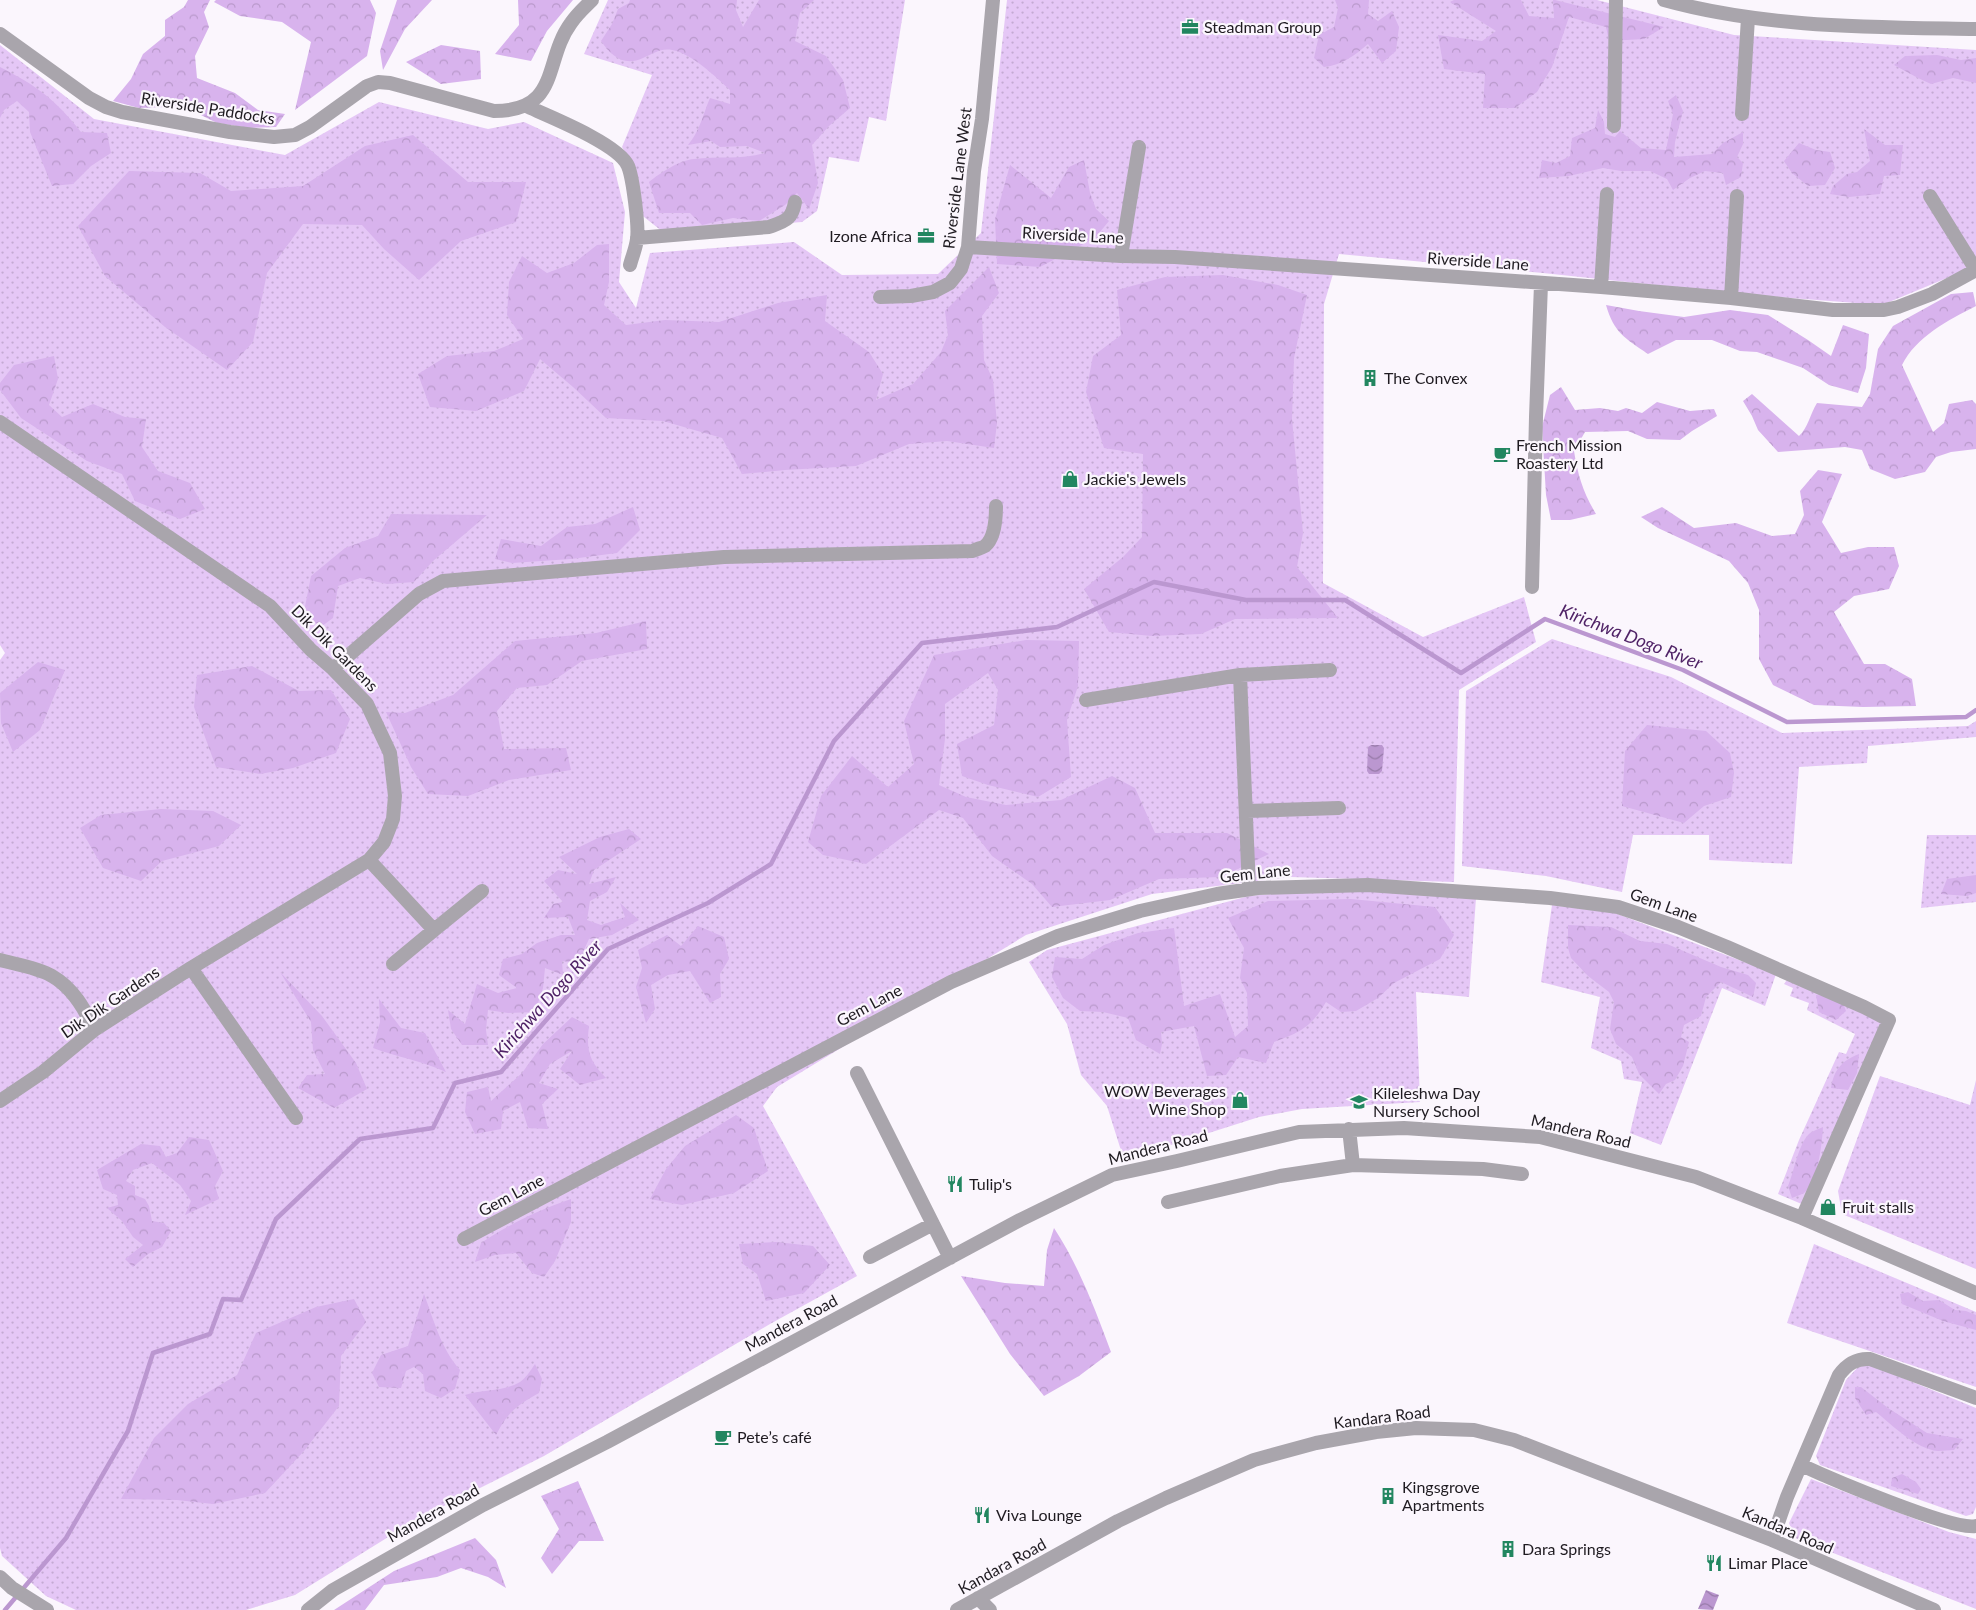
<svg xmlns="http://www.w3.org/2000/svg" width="1976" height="1610" font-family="Lato,sans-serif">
  <defs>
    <pattern id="grass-dots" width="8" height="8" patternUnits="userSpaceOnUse" patternTransform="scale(1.25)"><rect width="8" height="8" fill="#e5c7f6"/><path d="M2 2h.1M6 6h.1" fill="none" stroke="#c4aad3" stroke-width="1.8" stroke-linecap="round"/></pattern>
    <pattern id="forest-crowns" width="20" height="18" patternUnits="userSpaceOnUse" patternTransform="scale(1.25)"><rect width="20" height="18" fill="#d8b3ed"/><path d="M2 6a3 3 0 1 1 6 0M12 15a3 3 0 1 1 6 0" fill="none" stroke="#b999cb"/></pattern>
    <pattern id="water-waves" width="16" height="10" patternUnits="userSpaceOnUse" patternTransform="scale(1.25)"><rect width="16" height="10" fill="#bb97d0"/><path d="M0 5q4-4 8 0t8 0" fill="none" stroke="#977aa8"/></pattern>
  </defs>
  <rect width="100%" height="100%" fill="#fbf6fd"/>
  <path fill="url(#grass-dots)" d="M608,0H905L886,121L869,117L859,162L829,157L817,211L802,222L663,232L639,213L634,167L622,147L652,75L584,54Z
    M1007,0H1597L1734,35L1976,50V261L1959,273L1882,305L1740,294L1543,273L1339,254L1324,304L1323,583L1423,637L1524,597L1536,642L1459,690L1454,882L1291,877L1152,894L1026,935L777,1087L763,1106L857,1276L770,1324L544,1456L414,1521L295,1595L246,1610H76L46,1596L2,1556L0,1548V660L5,653L0,645V45L94,119L285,155L379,102L488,129L524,122L613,163L625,212L619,282L636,308L650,253L794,242L842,275L938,274L981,233Z
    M1552,639L1671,677L1782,733L1968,726L1976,721V737L1868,746L1867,763L1799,767L1792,864L1709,860V835H1633L1622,892L1546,876L1462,866L1466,691Z
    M1927,835H1976V902L1921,908Z
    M1363,890L1476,898L1469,997L1416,992L1420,1102L1302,1109L1259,1117L1124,1160L1107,1106L1081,1075L1067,1024L1029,962L1047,950L1249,896L1299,891Z
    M1552,905L1615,913L1776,974L1765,1006L1722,988L1661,1145L1630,1133L1642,1082L1624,1079L1621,1061L1591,1048L1600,997L1541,982Z
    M1789,977L1885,1021L1804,1205L1778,1194L1799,1140L1839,1052L1846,1054L1855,1034L1807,1010L1809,1003L1790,996L1793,988L1784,984Z
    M1880,1076L1970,1105L1976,1080V1269L1842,1214L1838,1191Z
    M1814,1244L1976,1312V1387L1787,1323Z
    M1871,1365L1976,1408V1507L1973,1514L1966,1516L1820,1465L1816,1456L1846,1380L1859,1366Z
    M1811,1479L1949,1532L1976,1539V1609L1795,1538L1789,1523Z"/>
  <path fill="url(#forest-crowns)" d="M188,0H210L204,12L209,27L195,56L197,78L235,93L258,110L285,114L276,127L249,128L217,123L197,113L170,107L139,108L113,101L131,79L143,54L165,36V20L184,7Z
    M216,0H370L376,13L367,56L295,110L311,42L282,22L240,16L214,2Z
    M397,0H432L405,29L383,70L380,51Z
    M518,0H573L547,31L531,61L495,54L519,25Z
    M630,0H737L736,10L743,27L759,0H814L800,13L795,41L826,56L843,80L850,108L829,126L812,145L818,183L809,209L797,193L785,205L759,221L733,218L702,225L690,213H659L649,182C660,173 680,160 694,159C718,156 741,160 765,153L747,146L720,147L711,141L688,145C700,131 703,114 710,98L730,104V90C716,77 691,53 672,50C660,48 653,54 643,58C624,67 611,56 601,41L612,24L618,9L629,3Z
    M1335,0H1369L1368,14L1378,21L1392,11L1399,27L1396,51L1382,63L1368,44C1354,56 1342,65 1324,67L1314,58L1319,35L1334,27L1338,8Z
    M1454,0H1521L1529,16L1554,18L1553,0H1555L1664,27L1644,39L1609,41L1606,27L1569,17L1552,67L1537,92L1515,108H1483L1485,74L1444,69L1438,35L1482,41L1496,31L1450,2Z
    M441,45L480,51L481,79L441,84L406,62Z
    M1937,55L1961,60L1976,58V83L1953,78L1931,84L1918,78L1894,65L1905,56Z
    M0,67C37,86 55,99 81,132L107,133L111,153L91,166L73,184L52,186L30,132L29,112L17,101L4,110L0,118Z
    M1676,95L1683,111L1675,142L1674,157L1712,154L1723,143L1743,132V144L1737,157L1743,163L1741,177L1726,185L1723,173L1705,171L1690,178L1673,190L1667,179L1650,171H1621L1603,168L1569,176L1539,178L1542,160L1556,163L1570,156L1572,138L1595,128L1598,110L1604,122L1605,134L1615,137L1620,131L1641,148L1666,150L1673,114L1668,101Z
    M1864,129L1885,145H1903L1900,175L1884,176L1880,194L1849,197L1830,194L1833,186L1847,174L1857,172L1870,161Z
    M413,135L468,182H526L516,222L461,241L419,280L384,249L362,225L303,224L267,273L253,342L227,370L165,327L105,276L78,226L129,171L200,173L231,191L303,186L365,146Z
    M1799,143L1816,150L1830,152L1835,168L1825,185L1808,186L1792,173L1784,161Z
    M1084,160L1090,193L1096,209L1109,221L1095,238L1040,267L997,264L995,219L1010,165L1051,198L1069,167Z
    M609,244V282L604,305L626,325L665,320L719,322L778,303L827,295L825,321L869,352L883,374L876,400L913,384L941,352L948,335L945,311L989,267L999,293L982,316L984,360L993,380L997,423L994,448L947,441L909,444L856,466L785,470L742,474L722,438L663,421L606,418L573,387L540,359L524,391L476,411L430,407L418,374L447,356L494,351L523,339L507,315L509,282L522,256L547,273L574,263L597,245Z
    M1223,275L1278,285L1307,295L1294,358L1292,419L1303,533L1297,567L1338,618L1235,619L1201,634L1152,636L1109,632L1084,589L1123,557L1142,537L1143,454L1104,448L1086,392L1093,356L1121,335L1117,290L1165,277Z
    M1973,292L1976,306C1948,320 1916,337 1902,365L1933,432L1944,423L1949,404L1972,400L1976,404V449L1951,452L1936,457L1925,472L1895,479L1870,469L1862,450L1845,447L1778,452L1758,430L1752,416L1743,401L1752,394L1799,436C1808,428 1810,414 1817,403L1862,407L1870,394L1878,349L1893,326L1951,294Z
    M1606,305L1639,311L1684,317L1730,310L1768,315L1808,340L1831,356L1843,325L1869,334L1866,368L1858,393L1829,385L1803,368L1757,352L1740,351L1712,340H1676L1648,354C1625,338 1614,333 1606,305Z
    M54,356L58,379L49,405L62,417L93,404L125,417L146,419L142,447L158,471L190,483L205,509L180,519L135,501L122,474L87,461L21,418L0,390V383L14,365Z
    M1561,387L1575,410L1600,408L1618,411L1626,408L1642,413L1657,402L1690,411L1714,409L1717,416L1692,431L1680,440L1647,439L1628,431L1585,432L1574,451C1578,476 1583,492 1596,514L1570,520H1551L1546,495L1542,427L1550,395Z
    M1818,470L1842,474L1822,522L1841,553L1868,547H1894L1899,566L1889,589L1854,596L1834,612L1864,664H1885L1912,679L1916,706L1863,707L1814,705L1773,685L1759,659V610L1748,583L1729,561L1658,528L1641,517L1662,507L1694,528L1736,523L1772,536L1795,534L1804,515L1800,491Z
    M633,507L640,530L617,553L571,559L512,563L495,559L501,539L541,546L567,527L595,524Z
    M391,514L487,515L433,561L414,582L387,584L360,578L338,586L333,618L322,626L303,617L311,576L345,548L378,536Z
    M646,621L647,649L582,661L547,685L517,688L497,711L504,749L566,748L571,770L509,780L468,796L428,794L411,767L386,712L405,713L453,695L515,641L596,633Z
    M1026,640L1079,641L1078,686L1067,720L1071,777L1038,797L988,785L962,776L957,744L994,725L998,690L988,673L945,704V739L939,785L966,797L1006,805L1061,800L1112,776L1135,788L1155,833H1227L1269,854L1221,877L1159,879L1110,900L1052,907L1032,884L992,856L963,818L939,810L866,864L823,855L808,842L821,796L852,756L888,787L914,764L904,721L934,655Z
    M38,662L65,670L40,730L13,752L1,723L0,693Z
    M252,666L299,691L331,690L350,719L336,753L293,768L260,774L216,767L194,707L197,675Z
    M1647,725L1706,731L1730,753L1734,773L1731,797L1704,806L1684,823L1622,806L1625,751Z
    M161,809L213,811L241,825L219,846L162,861L141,881L103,868L80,828L101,815Z
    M629,829L641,839L594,870L589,884L616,877L607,892L590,901L587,920L601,925L625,917L620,903L639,920L612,935L589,939L578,963L562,961L563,975L545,968L543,988L535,1012L508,1013L488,1010L486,1030L488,1045H462L451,1029L448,1010L465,1024L477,984L498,993L517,988L499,975L503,959L522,954L537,943L561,935H575L568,917L544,918L553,904L563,902L544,881L558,870L577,874L559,857L600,837Z
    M1976,875V893L1967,896L1941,894L1947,879Z
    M1351,899L1435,907L1454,935L1440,959L1394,983L1378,998L1356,1011L1341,1012L1326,1002C1311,1027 1301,1032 1274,1042L1266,1063L1238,1057L1226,1075L1207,1076L1194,1026L1161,1032L1162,1044L1160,1054L1136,1040L1128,1018L1103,1012L1080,1011L1063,998L1052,977L1055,957L1082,959L1104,945L1138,933L1174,928L1184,1006L1220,994L1235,1037L1248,1026L1247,993L1240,978L1244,948L1228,918L1268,901Z
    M1568,925L1611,927L1640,941L1667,944L1721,967L1748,975L1756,983L1753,997L1721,982L1706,997L1701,1016L1684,1025L1681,1037L1689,1042L1683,1066L1675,1080L1666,1084L1659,1094L1639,1074L1632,1057L1616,1044L1610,1029L1614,1002L1609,992L1588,976L1571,958L1568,948Z
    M698,926L724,937L729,959L720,974L721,997L710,1003L690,971L668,975L651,985L655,1009L646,1023L636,987L642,968L638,950L667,935L681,946Z
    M280,972L322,1016L356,1063L367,1089L334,1108L298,1088L307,1075L325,1074L313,1050L311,1022Z
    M1816,995L1828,996L1843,1003L1846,1011L1836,1020L1819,1012Z
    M379,999L401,1028L425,1033L446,1072C423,1061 397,1057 373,1048L380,1022Z
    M572,1017L589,1026C586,1050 589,1061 606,1078L580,1085L560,1069L572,1051L550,1064L539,1083L558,1089L542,1104L548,1129L528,1128L520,1102L503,1111L501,1129L475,1134L465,1112L467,1092L488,1087L491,1101L522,1073L543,1044Z
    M1859,1054L1857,1073L1848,1090L1831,1088C1834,1070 1841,1061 1859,1054Z
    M736,1115L754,1128L768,1171L734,1193L682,1205L650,1199L666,1169L685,1146Z
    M1823,1127C1822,1144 1818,1182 1804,1193C1801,1195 1796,1196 1792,1198L1788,1186C1794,1172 1798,1146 1808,1135C1812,1131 1819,1129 1823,1127Z
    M189,1137L209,1140L223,1171L215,1186L219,1199L185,1215L191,1201L180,1185L152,1163L133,1170L126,1181L135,1186V1195L145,1199L149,1206L152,1221L164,1223L171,1231L162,1247L148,1254L133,1267L125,1259L143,1245L133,1237L122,1221L107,1208L118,1205L117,1195L103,1189L97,1170L141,1144L160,1146L166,1157L177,1153Z
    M571,1199V1222L555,1261L544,1277L532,1273L516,1253L495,1255L475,1262L481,1243C510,1224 538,1210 571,1199Z
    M1054,1228C1079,1266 1095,1309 1111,1352L1079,1376L1044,1396L1010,1354L961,1276L1005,1283L1044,1286L1047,1250Z
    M776,1242L813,1246L830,1265L804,1293L766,1301L757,1274L743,1264L739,1244Z
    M1908,1292L1923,1301L1939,1300L1955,1310L1966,1311L1976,1315V1330L1943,1321L1902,1304L1900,1294Z
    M424,1294C434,1321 441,1348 460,1370L455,1389L441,1398L425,1391L423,1374L414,1367L406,1371L401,1388L379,1387L372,1373L381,1355L408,1346Z
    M354,1299L366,1322L341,1356L339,1406L304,1451L265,1493L213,1504L177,1500L121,1499L154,1438L188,1404L237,1375L256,1333L316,1307Z
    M535,1364L542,1379L539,1393C516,1406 508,1412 496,1435L465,1395C482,1389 503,1392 520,1382C525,1379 531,1370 535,1364Z
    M1855,1387H1861L1888,1408L1927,1433L1963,1439L1954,1450C1949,1450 1943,1451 1938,1451C1916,1449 1892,1425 1876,1412L1866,1415L1855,1398Z
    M1902,1474L1916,1482L1921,1489L1918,1494L1891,1486L1892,1478Z
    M578,1481L604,1541H579L552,1574L541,1558L559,1529L541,1496Z
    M475,1538L496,1560L506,1588L488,1577L461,1568L437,1577L384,1585L365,1610H334L394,1571Z"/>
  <path fill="url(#water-waves)" d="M1371,745H1382L1384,748L1382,771L1379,774H1369L1367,771L1368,747Z
    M1706,1590L1719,1595L1713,1610L1698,1609Z"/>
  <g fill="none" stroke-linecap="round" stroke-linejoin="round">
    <path stroke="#bb97d0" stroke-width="4.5" d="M5,1610L66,1538L128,1431L153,1353L210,1334L223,1299L241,1300L276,1219L360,1139L433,1128L455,1083L501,1072L608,949L708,903L771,864L834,741L922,643L1057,627L1154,582L1246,600H1345L1461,673L1545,619L1683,670L1787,722L1966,717L1976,710"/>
    <path stroke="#a9a5ac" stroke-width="14" d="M0,34L89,98L106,107L122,112L230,132L274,137L295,135L310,127L367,86L378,82L390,83L494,111C561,111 543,61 571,23C577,14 585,7 592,0
      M526,106C548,116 619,144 628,166C633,178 639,227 637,239C636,248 632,257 630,265
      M1742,114L1748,18
      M1614,126L1616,0
      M1930,196L1976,270
      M637,238L769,227C785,221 792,220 795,202
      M968,247L1121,256L1175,257L1601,287L1731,298L1833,310H1884L1898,307L1932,294L1976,270
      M1121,256L1139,147
      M1601,287L1607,194
      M880,297L911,296L933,292L950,283L961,269L968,247L974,171L982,119L993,0
      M1731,298L1737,196
      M0,422L270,606L311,650L333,669L367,704L390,753L395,796L393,819L384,842L369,860L191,968L94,1030L43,1072L0,1101
      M1532,587L1536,417L1541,284
      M333,669L419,594L443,581L724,557L973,551C976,549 982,548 985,546C995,538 996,518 996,506
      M1240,675L1330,670
      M1086,700L1240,675L1249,889
      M1246,811L1339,808
      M369,860L434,930L482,891
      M0,960C15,964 39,968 52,976C73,988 85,1009 94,1030
      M393,964L434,930
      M191,968L296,1118
      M857,1073L950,1258
      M1349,1129L1353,1165L1483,1169L1522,1174
      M1168,1202L1280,1176L1353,1165
      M464,1239L951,982L1058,936L1140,911L1217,894L1258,888L1368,885L1550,898L1618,907L1678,927L1727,947L1864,1007L1889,1020L1802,1218
      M870,1257L933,1224
      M1801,1465C1829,1478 1953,1531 1976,1526
      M1772,1540L1787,1497L1839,1375C1847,1364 1856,1358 1870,1359L1976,1398
      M0,1577L12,1588L47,1610
      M978,1598L990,1610
      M308,1610L333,1590L483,1505L607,1442L1020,1220L1112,1175L1177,1161L1299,1132L1404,1128L1540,1137L1696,1177L1802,1218L1976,1293
      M957,1610L1118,1521L1166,1498L1254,1460L1316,1443L1376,1432L1416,1428L1474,1430L1514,1440L1772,1540L1934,1610"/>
    <path stroke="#a9a5ac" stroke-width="14" d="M1664,0C1765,28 1872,27 1976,29"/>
  </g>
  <defs>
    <g id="office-bare" transform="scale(1.35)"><path d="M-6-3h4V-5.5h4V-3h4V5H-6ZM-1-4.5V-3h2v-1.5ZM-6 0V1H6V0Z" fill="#228660" stroke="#fbf6fd" stroke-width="2.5" paint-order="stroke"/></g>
    <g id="building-bare" transform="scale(1.35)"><path d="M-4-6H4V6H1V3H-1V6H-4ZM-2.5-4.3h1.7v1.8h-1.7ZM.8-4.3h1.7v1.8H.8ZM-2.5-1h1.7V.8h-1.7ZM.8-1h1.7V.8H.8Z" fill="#228660" stroke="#fbf6fd" stroke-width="2.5" paint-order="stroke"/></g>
    <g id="cafe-bare" transform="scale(1.35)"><path d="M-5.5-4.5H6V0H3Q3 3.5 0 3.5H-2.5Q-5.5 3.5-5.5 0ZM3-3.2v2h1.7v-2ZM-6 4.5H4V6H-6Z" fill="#228660" stroke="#fbf6fd" stroke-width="2.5" paint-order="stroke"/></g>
    <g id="shop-bare" transform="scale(1.35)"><path d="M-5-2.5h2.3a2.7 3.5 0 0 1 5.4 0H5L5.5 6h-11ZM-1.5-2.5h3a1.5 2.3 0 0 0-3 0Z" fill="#228660" stroke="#fbf6fd" stroke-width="2.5" paint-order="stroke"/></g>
    <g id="school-bare" transform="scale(1.35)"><path d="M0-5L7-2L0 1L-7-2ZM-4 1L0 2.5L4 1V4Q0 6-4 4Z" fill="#228660" stroke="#fbf6fd" stroke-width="2.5" paint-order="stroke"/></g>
    <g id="restaurant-bare" transform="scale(1.35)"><path d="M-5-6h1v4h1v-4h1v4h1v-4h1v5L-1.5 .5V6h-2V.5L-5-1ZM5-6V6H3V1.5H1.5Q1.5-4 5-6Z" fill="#228660" stroke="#fbf6fd" stroke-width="2.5" paint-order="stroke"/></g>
  </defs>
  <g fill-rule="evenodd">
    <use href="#office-bare" x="1190" y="27"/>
    <use href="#office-bare" x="926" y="236"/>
    <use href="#building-bare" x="1370" y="378"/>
    <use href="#cafe-bare" x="1502" y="454"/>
    <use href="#shop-bare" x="1070" y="479"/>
    <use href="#shop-bare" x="1240" y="1100"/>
    <use href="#school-bare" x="1359" y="1102"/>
    <use href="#restaurant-bare" x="955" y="1184"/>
    <use href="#shop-bare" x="1828" y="1207"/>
    <use href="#cafe-bare" x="723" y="1437"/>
    <use href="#building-bare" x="1388" y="1496"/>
    <use href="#restaurant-bare" x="982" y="1515"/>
    <use href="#building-bare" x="1508" y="1549"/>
    <use href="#restaurant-bare" x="1714" y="1563"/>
  </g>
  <g text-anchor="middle" stroke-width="4.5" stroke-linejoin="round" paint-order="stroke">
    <g font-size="16" fill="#1f1b21" stroke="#fbf6fd" text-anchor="start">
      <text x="1204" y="33">Steadman Group</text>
      <text x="912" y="242" text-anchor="end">Izone Africa</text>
      <text x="1384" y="384">The Convex</text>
      <text x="1516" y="451">French Mission<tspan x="1516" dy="18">Roastery Ltd</tspan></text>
      <text x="1084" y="485">Jackie's Jewels</text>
      <text x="1226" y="1097" text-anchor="end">WOW Beverages<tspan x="1226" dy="18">Wine Shop</tspan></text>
      <text x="1373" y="1099">Kileleshwa Day<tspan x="1373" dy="18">Nursery School</tspan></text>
      <text x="969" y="1190">Tulip's</text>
      <text x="1842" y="1213">Fruit stalls</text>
      <text x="737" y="1443">Pete’s café</text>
      <text x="1402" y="1493">Kingsgrove<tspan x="1402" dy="18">Apartments</tspan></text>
      <text x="996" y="1521">Viva Lounge</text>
      <text x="1522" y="1555">Dara Springs</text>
      <text x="1728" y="1569">Limar Place</text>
    </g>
    <g font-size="16" fill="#1f1b21" stroke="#fbf6fd">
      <text transform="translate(208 108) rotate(9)" y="6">Riverside Paddocks</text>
      <text transform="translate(957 178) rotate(-83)" y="6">Riverside Lane West</text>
      <text transform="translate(1073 235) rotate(3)" y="6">Riverside Lane</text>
      <text transform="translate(1478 261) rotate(4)" y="6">Riverside Lane</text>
      <text transform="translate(335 648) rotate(45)" y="6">Dik Dik Gardens</text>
      <text transform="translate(1255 873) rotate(-6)" y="6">Gem Lane</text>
      <text transform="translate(1664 905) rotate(20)" y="6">Gem Lane</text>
      <text transform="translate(110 1002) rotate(-34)" y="6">Dik Dik Gardens</text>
      <text transform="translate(869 1005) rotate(-28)" y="6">Gem Lane</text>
      <text transform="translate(1581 1131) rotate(13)" y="6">Mandera Road</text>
      <text transform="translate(1158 1147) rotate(-14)" y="6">Mandera Road</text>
      <text transform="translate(511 1195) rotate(-28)" y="6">Gem Lane</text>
      <text transform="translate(791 1323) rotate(-28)" y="6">Mandera Road</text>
      <text transform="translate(1382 1417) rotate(-7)" y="6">Kandara Road</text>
      <text transform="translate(433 1513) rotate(-29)" y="6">Mandera Road</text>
      <text transform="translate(1788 1530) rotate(23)" y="6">Kandara Road</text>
      <text transform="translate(1002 1566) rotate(-29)" y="6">Kandara Road</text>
    </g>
    <g font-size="18" font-style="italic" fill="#502367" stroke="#fbf6fd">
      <text transform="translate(1631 637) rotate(21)" y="6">Kirichwa Dogo River</text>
      <text transform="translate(548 999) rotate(-48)" y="6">Kirichwa Dogo River</text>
    </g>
  </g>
</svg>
